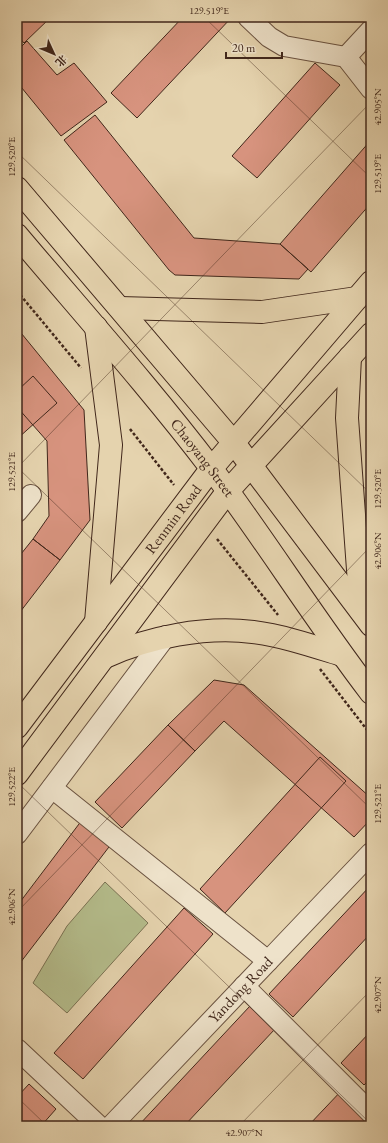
<svg xmlns="http://www.w3.org/2000/svg" width="388" height="1143" font-family="'EB Garamond','Noto Serif SC',serif">
  <rect width="100%" height="100%" fill="#e5d3ae"/>
  <filter id="stains"><feTurbulence type="fractalNoise" baseFrequency=".005" numOctaves="4"/><feColorMatrix values="0 0 0 0 .2 0 0 0 0 .09 0 0 0 0 .02 0 0 0 .5 -.17"/></filter>
  <radialGradient id="worn" r=".72"><stop offset=".6" stop-color="#630" stop-opacity="0"/><stop offset="1" stop-color="#630" stop-opacity=".3"/></radialGradient>
  <path fill="#b4bc8b" stroke="#7a7253" d="M105,882L148,923L67,1013L33,983L67,926Z"/>
  <path fill="#d7937e" stroke="#41271b" d="M18,17H51L24,43L17,35Z
    M183,17H232L137,118L111,93Z
    M267,17H278L272,22Z
    M27,41L57,75L74,63L107,102L61,136L17,82V51Z
    M315,63L340,85L257,178L232,156Z
    M95,115L194,238L280,244L308,269L299,279L175,275L169,270L64,140Z
    M371,140V203L311,272L280,244Z
    M17,328L84,410L90,520L60,560L33,539L49,516L47,441L17,407Z
    M33,376L57,403L17,439V391Z
    M33,539L60,560L17,616V559Z
    M214,680L244,685L371,798V819L354,837L224,721L195,751L168,725Z
    M168,725L195,751L122,828L95,802Z
    M320,757L346,781L225,913L200,889Z
    M82,820L112,843L17,967V906Z
    M371,885V933L293,1017L269,994Z
    M184,908L213,934L83,1079L54,1053Z
    M250,1006L275,1029L184,1126H138Z
    M371,1031V1078L364,1085L341,1063Z
    M29,1084L56,1109L41,1126H17V1097Z
    M343,1089L371,1116L361,1126H308Z"/>
  <g fill="none" stroke-linecap="round" stroke-linejoin="round">
    <g stroke="#6a5240" stroke-width="22">
      <g id="minor">
        <path d="M248,17L269,37L284,46L346,57"/>
        <path d="M346,57L371,89"/>
        <path d="M346,57L371,30"/>
        <path d="M17,512L31,495"/>
        <path d="M52,788L268,961"/>
        <path d="M17,834L166,636"/>
        <path d="M244,986L371,1113"/>
        <path d="M17,1049L99,1126"/>
        <path id="s1" d="M111,1126L371,853"/>
      </g>
    </g>
    <g stroke="#41271b" stroke-width="24">
      <g id="major">
        <path d="M17,188L234,443L371,625"/>
        <path id="s2" d="M17,235C82,312 150,388 211,468C266,541 315,620 371,693"/>
        <path d="M120,308L262,312L357,298"/>
        <path d="M96,327L111,445L96,622"/>
        <path d="M350,357L347,418L361,611"/>
        <path d="M105,657C149,637 205,626 253,632C284,636 313,646 342,655"/>
        <path id="s3" d="M17,727L211,469L371,282"/>
        <path d="M17,774L227,492L371,334"/>
      </g>
    </g>
    <path stroke="#41271b" stroke-width="2.5" stroke-dasharray="3 2" stroke-linecap="butt" d="M17,291L81,368
      M130,429L174,485
      M217,539L278,615
      M320,669L371,735"/>
    <use href="#minor" stroke="#eee2ca" stroke-width="20"/>
    <use href="#major" stroke="#e5d3ae" stroke-width="22"/>
  </g>
  <path fill="none" stroke="#41271b" stroke-width="1" stroke-opacity="0.45" d="M204,17L371,178M17,24L24,17M17,152L371,494M17,467L371,809M17,468L371,102M17,782L371,1124M17,912L371,546M17,1097L47,1126M239,1126L371,990"/>
  <g text-anchor="middle" stroke-width="3.5" stroke-linejoin="round" paint-order="stroke">
    <g font-size="15" fill="#41271b" stroke="#eee2ca">
      <text dy="5" stroke="none"><textPath href="#s2" startOffset="290">Chaoyang Street</textPath></text>
      <text dy="5" stroke="none"><textPath href="#s3" startOffset="260">Renmin Road</textPath></text>
      <text dy="5" stroke="none"><textPath href="#s1" startOffset="188">Yandong Road</textPath></text>
    </g>
  </g>
  <rect width="388" height="1143" fill="none" stroke="#e5d3ae" stroke-width="44"/>
  <g transform="translate(54 54) rotate(134)" stroke="#eee2ca" stroke-width="3" paint-order="stroke">
  <path d="M0-3L7 15L0 10L-7 15Z" fill="#41271b"/>
  <text y="-6" font-size="11" font-weight="bold" text-anchor="middle" fill="#41271b">北</text>
  </g>
  <path d="M226 52v6h56v-6" fill="none" stroke="#41271b" stroke-width="2"/>
  <text x="232" y="52" font-size="12" fill="#41271b" stroke="#eee2ca" stroke-width="3" paint-order="stroke">20 m</text>
  <rect x="22" y="22" width="344" height="1099" fill="none" stroke="#41271b" stroke-width="1.5"/>
  <g font-size="10" text-anchor="middle" fill="#41271b">
    <text x="209" y="14">129.519°E</text>
    <text transform="translate(377 107) rotate(-90)" y="4">42.905°N</text>
    <text transform="translate(11 157) rotate(-90)" y="4">129.520°E</text>
    <text transform="translate(377 174) rotate(-90)" y="4">129.519°E</text>
    <text transform="translate(11 472) rotate(-90)" y="4">129.521°E</text>
    <text transform="translate(377 489) rotate(-90)" y="4">129.520°E</text>
    <text transform="translate(377 551) rotate(-90)" y="4">42.906°N</text>
    <text transform="translate(11 787) rotate(-90)" y="4">129.522°E</text>
    <text transform="translate(377 804) rotate(-90)" y="4">129.521°E</text>
    <text transform="translate(11 907) rotate(-90)" y="4">42.906°N</text>
    <text transform="translate(377 995) rotate(-90)" y="4">42.907°N</text>
    <text x="244" y="1136">42.907°N</text>
  </g>
  <rect width="100%" height="100%" filter="url(#stains)"/>
  <rect width="100%" height="100%" fill="url(#worn)"/>
</svg>
